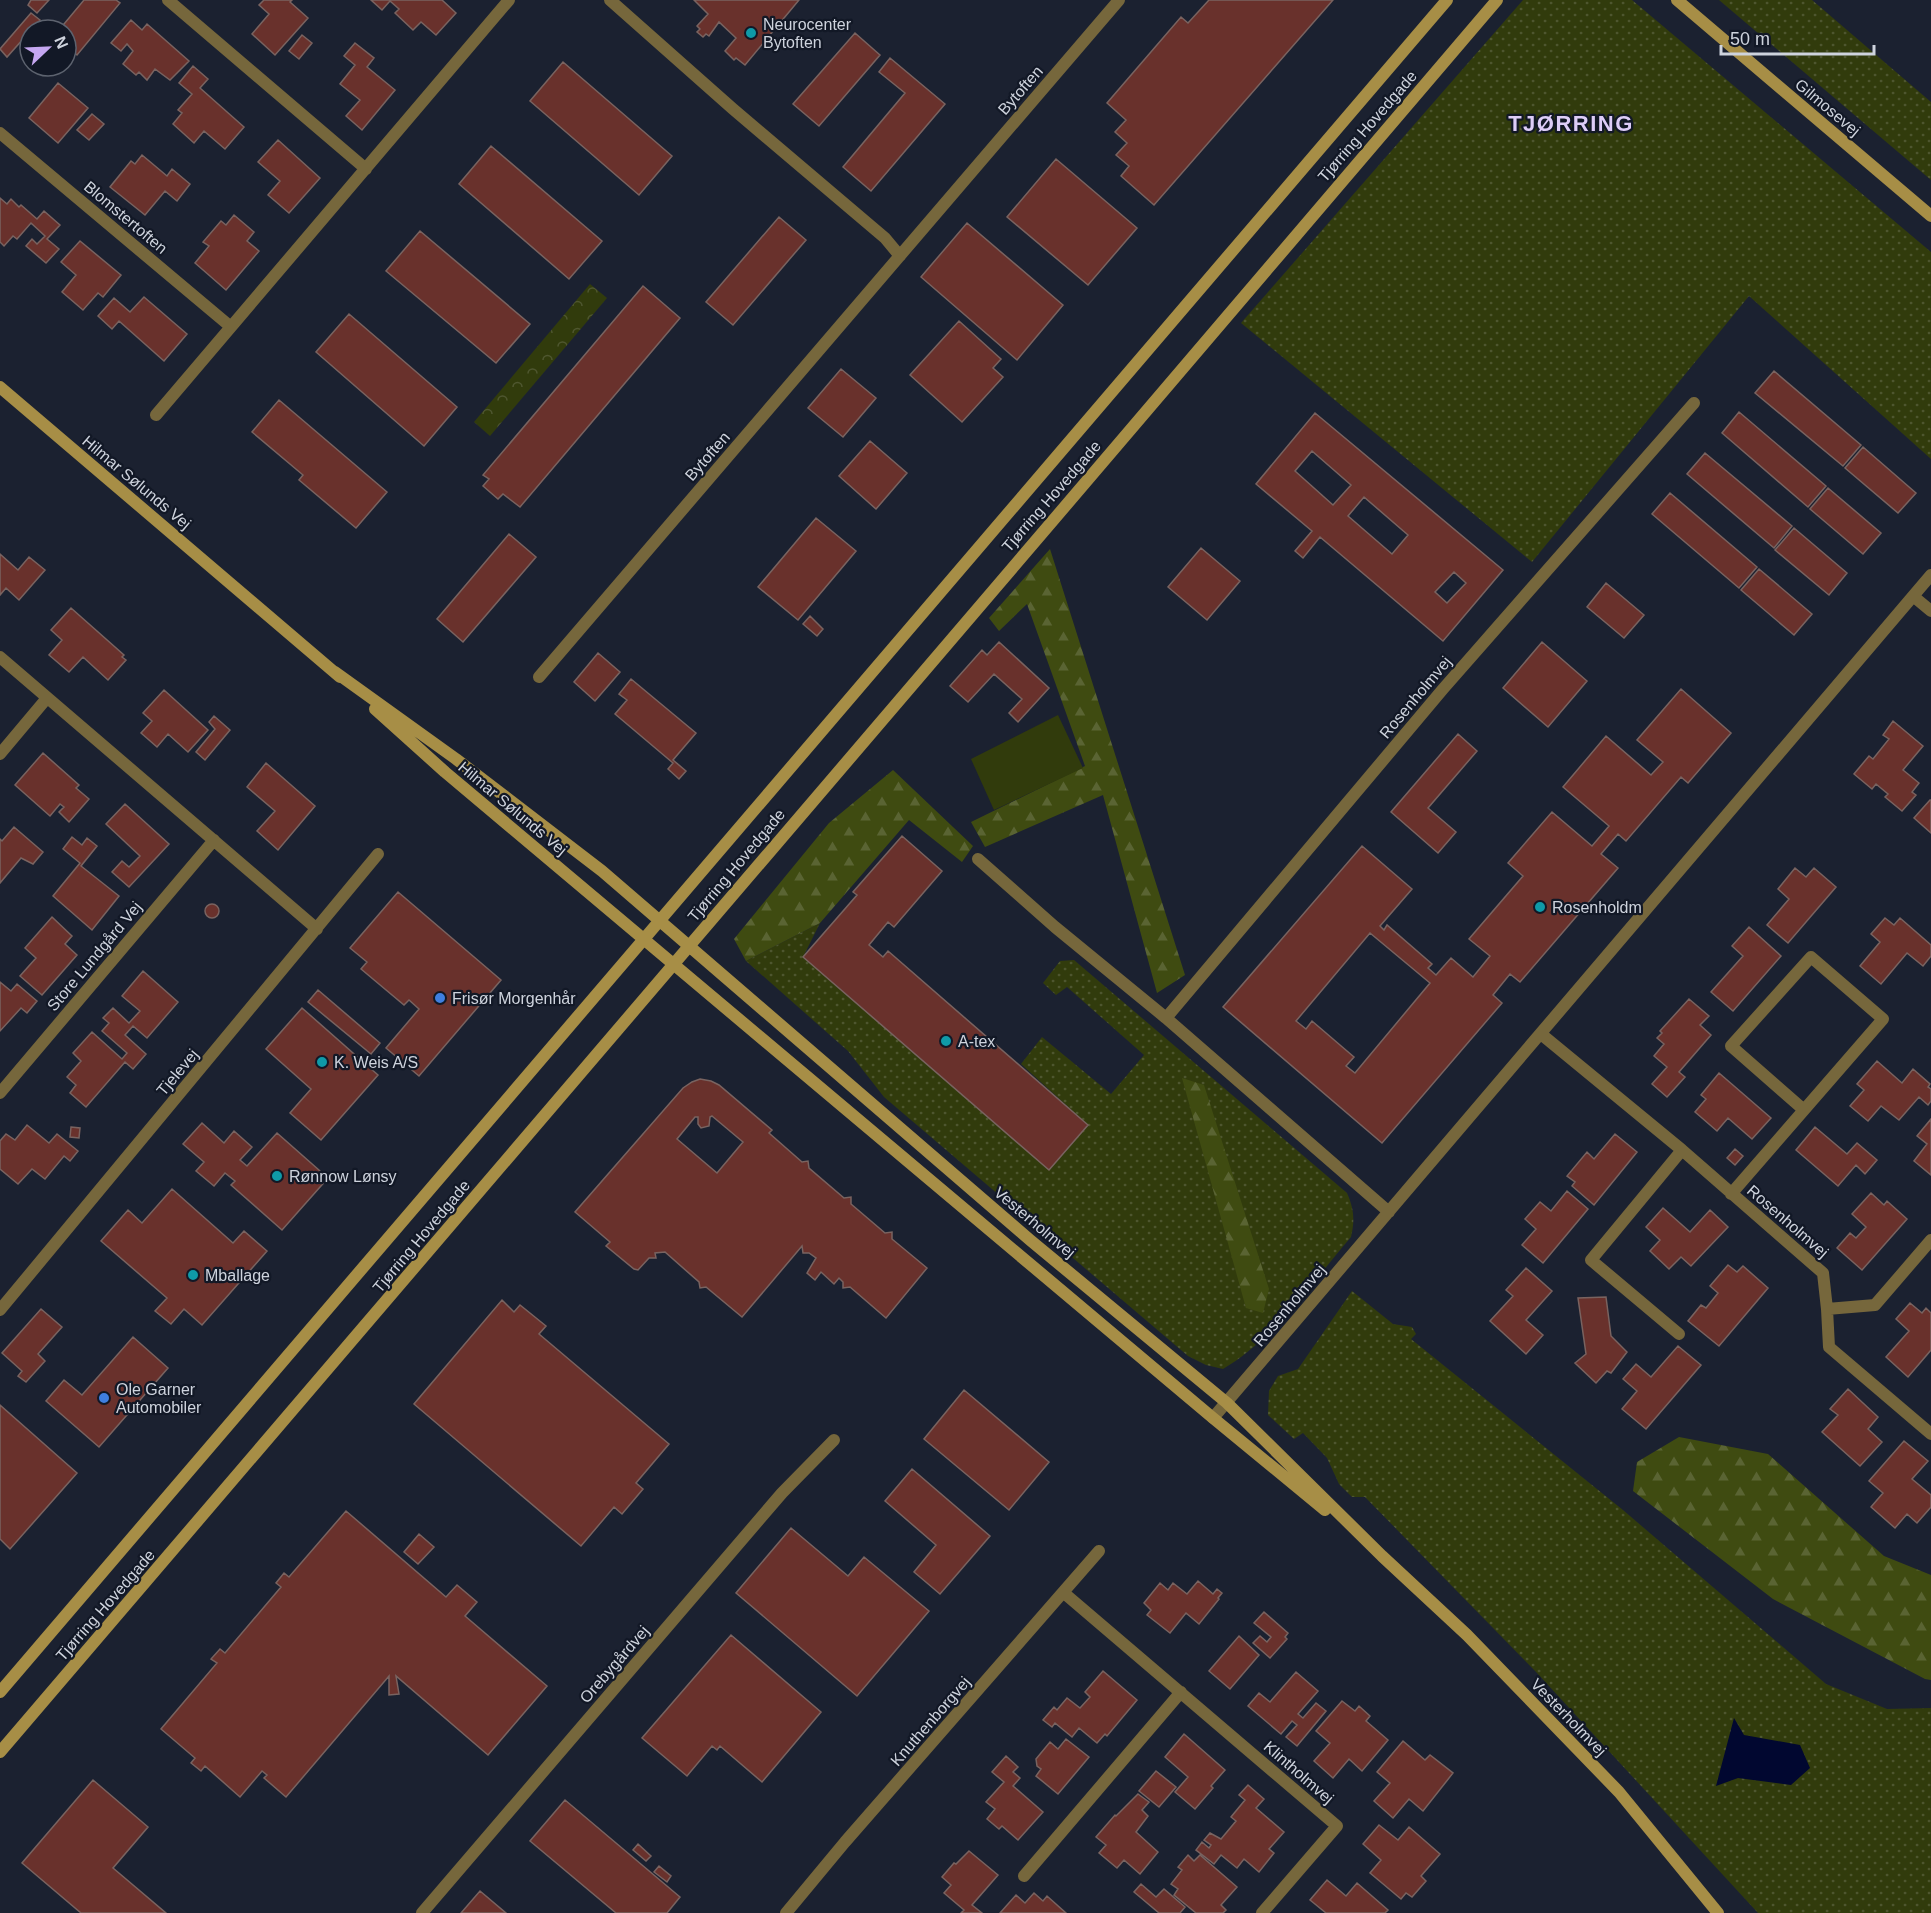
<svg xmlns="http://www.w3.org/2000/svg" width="1931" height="1913" font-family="Helvetica,sans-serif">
  <defs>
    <pattern id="grass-dots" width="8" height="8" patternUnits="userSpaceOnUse" patternTransform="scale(1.5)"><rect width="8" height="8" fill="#313b0c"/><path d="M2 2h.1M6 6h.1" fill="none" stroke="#4e562f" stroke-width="1.8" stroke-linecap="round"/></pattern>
    <pattern id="forest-firs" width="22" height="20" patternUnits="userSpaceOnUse" patternTransform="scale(1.5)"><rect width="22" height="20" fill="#3f4b11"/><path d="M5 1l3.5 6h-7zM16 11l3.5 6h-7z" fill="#5a6433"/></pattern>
    <pattern id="park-crowns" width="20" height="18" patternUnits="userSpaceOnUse" patternTransform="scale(1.5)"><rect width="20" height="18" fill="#313b0c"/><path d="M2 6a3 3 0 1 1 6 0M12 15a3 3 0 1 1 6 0" fill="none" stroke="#4e562f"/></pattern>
  </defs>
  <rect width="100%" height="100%" fill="#1b2130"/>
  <path fill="url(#grass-dots)" d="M1523,0H1632L1931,252V459L1749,296L1532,562L1241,323Z
    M1719,0H1812L1931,102V180Z
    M820,923L803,957L1049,1170L1088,1125L1021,1064L1042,1037L1111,1094L1144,1055L1067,987L1056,995L1043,983L1060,961L1074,960L1347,1193C1354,1209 1355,1220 1351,1237C1315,1279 1271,1342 1223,1369L1206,1365L1188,1356L884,1097L848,1051L746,961Z
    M1352,1291L1393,1324L1412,1327L1416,1334L1411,1339L1623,1510L1826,1684L1887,1709L1931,1708V1913H1758L1537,1673L1365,1497H1352L1339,1484L1327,1458L1303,1433L1294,1439L1268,1415L1269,1391L1278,1376L1298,1369Z"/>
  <path fill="url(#forest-firs)" d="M1050,549L1185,975L1157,993L1103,795L985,847L971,822L1085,766L1027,604L999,631L989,618Z
    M893,770L973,846L962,862L909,820L820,923L746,961L734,939L829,823Z
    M1182,1078L1204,1085L1269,1289L1263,1313L1246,1308Z
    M1679,1437L1768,1454L1884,1556L1931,1575V1680L1925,1679L1773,1599L1633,1491L1637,1462Z"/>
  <path fill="url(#park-crowns)" d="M590,284L607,298L490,436L474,422Z"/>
  <path fill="#313b0c" d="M1058,715L1083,768L994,810L971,759Z"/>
  <path fill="#010730" d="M1734,1718L1744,1735L1800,1745L1810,1768L1791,1785L1738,1778L1716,1786Z"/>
  <path fill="#69312c" stroke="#796360" stroke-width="1.5" fill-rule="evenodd" d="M31,0H49L37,13L28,5Z
    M84,0H116L120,3L77,55L66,46V30H59Z
    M264,0H292L290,2L308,18L275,55L252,34L269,14L259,5Z
    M371,0H442L456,13L436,35L421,22L413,30L395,13L399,9L390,1L382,10Z
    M694,0H799L745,65L736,58L734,60L725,51L736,38L719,22L709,36L706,34L703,37L697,32L700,29L697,26L708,14Z
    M1209,0H1333L1154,205L1121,176L1129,166L1116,155L1127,143L1115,132L1126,120L1107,103L1181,17L1188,23Z
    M31,13L40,20L7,57L0,49Z
    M131,20L142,30L147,24L189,61L170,80L155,69L147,80L139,72L136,75L123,64L133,51L127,44L121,51L111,43Z
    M855,33L880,55L819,126L793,104Z
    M302,35L312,43L299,59L289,51Z
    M355,43L374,58L367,67L395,90L362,130L346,116L360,100L340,84L355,65L344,56Z
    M890,58L945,104L871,191L843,167L905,93L879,72Z
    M563,62L672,156L639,195L530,101Z
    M193,66L208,79L200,88L244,127L225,149L204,131L194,143L173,124L182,113L178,110L192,94L179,83Z
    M58,83L88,108L58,143L29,118Z
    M92,114L104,124L89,140L77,130Z
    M278,140L320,178L289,213L268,195L280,181L258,162Z
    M491,146L602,241L569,279L459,184Z
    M142,155L167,176L172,169L190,184L177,201L165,191L145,215L110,187L131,161L135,164Z
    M1056,159L1137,228L1088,285L1007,217Z
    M0,198L7,204L11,199L19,207L21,205L37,219L44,211L60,225L47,239L59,249L46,263L26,246L32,239L37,244L45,236L31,223L17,239L13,236L4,246L0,242Z
    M234,215L254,232L247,241L259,251L226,290L195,263L209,246L203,242L221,221L226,225Z
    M779,217L806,240L733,325L706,302Z
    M967,223L1063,305L1017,360L921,277Z
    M420,231L530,324L496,363L386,271Z
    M80,241L121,275L103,297L98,293L83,310L62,292L76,275L61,262Z
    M643,286L680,318L520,507L503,494L498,499L483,486L489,479L483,475Z
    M144,297L187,334L164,361L119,321L112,329L98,316L114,298L130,312Z
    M349,314L457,407L424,446L316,352Z
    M959,321L1001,359L993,368L1003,377L962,422L910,375Z
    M841,369L876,398L843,437L808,408Z
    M1774,371L1861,445L1843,466L1755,393Z
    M279,400L387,492L356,528L299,480L303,475L252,432Z
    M1739,412L1826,486L1808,507L1722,433Z
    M1315,413L1503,570L1443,641L1320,537L1303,558L1295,551L1312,531L1256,484ZM1312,451L1351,485L1333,505L1295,471ZM1364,497L1408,535L1392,554L1348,516ZM1454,572L1466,583L1447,603L1435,592Z
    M870,441L907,473L876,509L839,476Z
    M1863,447L1916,493L1898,513L1845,468Z
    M1705,453L1792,526L1774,548L1687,474Z
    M1828,488L1881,533L1863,554L1810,509Z
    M1670,493L1757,567L1739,588L1652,514Z
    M816,518L856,551L798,620L758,587Z
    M1794,528L1847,573L1829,595L1775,550Z
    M509,534L536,557L463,642L437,619Z
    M1201,548L1240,581L1207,620L1168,587Z
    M0,554L18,570L29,557L45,570L19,600L6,588L0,595Z
    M1759,569L1812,614L1794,635L1741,590Z
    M1606,583L1644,615L1624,638L1587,607Z
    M71,608L124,655L122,657L126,660L108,680L83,657L69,672L49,655L62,640L51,630Z
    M810,616L823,629L817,636L803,624Z
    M999,642L1049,688L1018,722L1009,713L1022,699L994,674L968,702L950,686L982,650L987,655Z
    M1542,642L1587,681L1548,727L1503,688Z
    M598,653L620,672L595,701L574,682Z
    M631,679L696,733L673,760L686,771L679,779L668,769L673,763L615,714L627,700L619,694Z
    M1681,689L1731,733L1688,783L1681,777L1626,841L1618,834L1601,854L1618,868L1520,982L1510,974L1493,995L1502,1003L1382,1143L1223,1007L1362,846L1412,889L1380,926L1384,930L1387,925L1432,964L1428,968L1436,975L1451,958L1473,977L1490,956L1469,939L1523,876L1508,863L1552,812L1592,846L1609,826L1563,787L1606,736L1651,775L1663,762L1637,740ZM1370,933L1430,983L1355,1073L1346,1066L1354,1057L1312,1021L1306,1029L1296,1021Z
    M164,690L208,730L188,752L168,734L157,747L141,733L152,721L143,713Z
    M214,716L230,730L205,760L196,752L215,729L209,722Z
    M1893,721L1923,746L1903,770L1919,783L1912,792L1916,795L1902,811L1885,797L1888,794L1876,784L1872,789L1854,774L1869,756L1873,759L1889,739L1883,735Z
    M1458,734L1477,751L1428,808L1456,832L1438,853L1391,812Z
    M43,753L79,785L76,788L89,799L69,822L59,812L64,807L60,804L50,816L15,785Z
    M266,763L315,806L278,850L257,831L275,811L247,787Z
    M1930,800H1931V833L1914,818Z
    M125,804L169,844L129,887L112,872L122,861L129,867L140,856L106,824Z
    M14,827L43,852L33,864L21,858L0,883V839L2,841Z
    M902,836L942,871L894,927L888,922L869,945L883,957L888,951L1088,1125L1049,1170L803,957L857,895L853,892Z
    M72,837L82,845L87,838L97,846L81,866L119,896L92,930L53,896L80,863L63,849Z
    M1795,868L1806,877L1814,868L1836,887L1788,943L1767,925L1789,899L1778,889Z
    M398,892L501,980L419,1076L386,1048L419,1009L409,1000L404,1005L361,969L367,962L350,948Z
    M205 911a7 7 0 1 1 14 0a7 7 0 1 1-14 0Z
    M52,917L72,936L65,944L77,955L42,995L20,976L36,958L25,948Z
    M1885,918L1894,925L1900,918L1931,945V956L1923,966L1907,953L1881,984L1860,966L1880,942L1871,934Z
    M1749,927L1781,956L1733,1011L1711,992L1743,956L1732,946Z
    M143,971L178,1002L147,1038L133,1026L125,1035L146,1054L133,1069L125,1062L86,1107L70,1093L76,1085L67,1077L81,1061L73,1053L92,1032L122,1059L127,1053L102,1031L109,1023L103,1018L113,1008L129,1023L140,1011L122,996Z
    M0,982L11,991L17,984L37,1001L27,1013L21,1008L0,1031Z
    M318,990L380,1043L371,1054L308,1002Z
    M1689,999L1709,1016L1700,1025L1711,1035L1679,1072L1685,1077L1667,1097L1652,1084L1667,1067L1654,1056L1664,1044L1657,1038L1662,1033L1660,1031Z
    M302,1008L378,1075L321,1140L290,1113L311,1089L266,1049Z
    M1877,1061L1902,1083L1913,1069L1930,1084L1928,1087L1931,1089V1101L1928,1105L1919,1097L1899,1120L1881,1106L1868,1121L1850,1106L1864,1090L1857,1084Z
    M1719,1073L1771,1118L1752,1139L1728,1118L1717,1131L1695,1112L1706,1099L1701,1095Z
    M700,1079L711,1081L719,1085L772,1130L769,1133L802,1162L808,1161L809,1168L844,1198L851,1197V1204L885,1233L892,1232V1239L927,1268L886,1318L850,1287L843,1288V1282L839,1278L834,1284L821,1272L815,1280L807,1273L816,1258L809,1253H803L802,1246L742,1317L706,1287L700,1288L699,1282L665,1252L655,1253L656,1258H649L638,1270L634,1269L606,1246L610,1242L575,1212L683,1088L692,1082ZM712,1116L743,1142L717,1173L677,1139L695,1117H698V1124L701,1128L709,1126L710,1117Z
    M1931,1119V1175L1914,1161L1927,1144L1917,1136Z
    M202,1123L224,1143L234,1131L252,1147L240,1160L247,1166L277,1133L328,1178L282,1230L231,1185L235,1181L225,1173L214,1186L196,1171L204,1162L183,1144Z
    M27,1125L49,1143L57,1134L78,1151L70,1161L64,1156L45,1179L32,1169L18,1184L0,1169V1141L6,1134L15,1140Z
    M71,1127L80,1128L79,1138L70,1137Z
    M1815,1127L1847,1154L1857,1143L1877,1160L1865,1174L1856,1165L1838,1186L1796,1150Z
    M1615,1134L1637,1152L1594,1205L1572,1186L1575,1182L1567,1176L1587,1152L1594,1159Z
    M1735,1149L1743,1156L1735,1165L1727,1158Z
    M172,1189L233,1243L244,1231L267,1251L202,1325L184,1309L171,1324L155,1311L167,1298L101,1241L128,1210L142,1223Z
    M1567,1191L1588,1209L1543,1263L1522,1245L1536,1229L1525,1219L1540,1202L1551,1211Z
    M1871,1193L1884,1205L1887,1201L1907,1219L1862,1270L1837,1248L1850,1233L1856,1238L1866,1227L1852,1214Z
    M1663,1208L1690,1232L1710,1210L1728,1227L1691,1266L1681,1257L1669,1269L1650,1251L1660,1240L1646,1227Z
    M1728,1265L1737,1272L1743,1266L1768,1288L1719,1346L1688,1321L1701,1305L1706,1308L1718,1293L1710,1286Z
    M1526,1268L1552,1291L1526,1320L1543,1335L1526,1354L1490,1321L1513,1296L1506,1290Z
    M1606,1297L1611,1336L1627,1352L1611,1373L1607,1371L1596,1383L1575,1363L1586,1354L1578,1298Z
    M502,1300L514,1312L520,1305L546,1326L539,1334L669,1444L636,1483L643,1489L622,1514L614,1507L581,1546L414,1404Z
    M1910,1303L1922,1313L1926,1308L1931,1313V1350L1908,1377L1886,1357L1909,1331L1896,1319Z
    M41,1309L62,1327L38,1354L45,1361L26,1382L18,1376L22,1371L2,1353Z
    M133,1337L168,1368L99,1447L46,1401L64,1380L82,1395Z
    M1678,1346L1701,1365L1646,1429L1622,1409L1637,1391L1623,1379L1636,1364L1651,1377Z
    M1848,1389L1878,1417L1868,1429L1882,1442L1860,1466L1822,1432L1838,1415L1830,1409Z
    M964,1390L1049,1462L1009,1510L924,1439Z
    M0,1405L77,1473L10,1549L0,1539Z
    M1904,1441L1928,1461L1912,1479L1931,1495V1507L1917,1523L1907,1514L1895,1528L1871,1507L1883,1493L1869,1481Z
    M912,1469L990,1536L940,1594L914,1572L936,1545L885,1501Z
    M346,1511L446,1597L457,1585L477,1602L465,1616L547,1686L488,1755L396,1676L399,1694L389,1695V1676L286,1797L264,1778L267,1775L262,1771L240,1797L205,1766L201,1771L191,1763L195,1758L161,1729L217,1663L211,1659L220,1649L225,1653L281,1587L276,1583L284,1573L289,1577Z
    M791,1528L848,1576L864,1557L929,1611L857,1696L736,1593Z
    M419,1534L434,1547L418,1564L404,1552Z
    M1198,1581L1213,1594L1217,1589L1222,1593L1218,1598L1219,1599L1199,1624L1186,1613L1170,1633L1147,1615L1151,1610L1144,1603L1160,1583L1168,1590L1173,1583L1187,1594Z
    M1264,1612L1288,1633L1285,1637L1287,1639L1270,1658L1253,1643L1260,1636L1267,1642L1271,1637L1254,1623Z
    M731,1635L821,1712L762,1782L720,1746L717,1750L712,1746L687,1776L642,1738Z
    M1239,1636L1259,1655L1230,1689L1209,1671Z
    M1103,1671L1137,1700L1107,1736L1105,1734L1097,1743L1079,1728L1072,1737L1055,1723L1052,1727L1043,1720L1054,1707L1057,1710L1067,1698L1080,1708L1090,1697L1085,1692Z
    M1296,1672L1318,1691L1298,1714L1303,1718L1316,1703L1326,1711L1297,1746L1286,1737L1297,1725L1292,1721L1281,1734L1248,1706L1259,1693L1270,1702Z
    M1342,1701L1355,1711L1359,1706L1370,1716L1366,1721L1388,1740L1362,1771L1349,1759L1333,1778L1314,1761L1330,1743L1316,1731Z
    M1184,1734L1225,1770L1211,1786L1213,1788L1195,1809L1175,1792L1188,1777L1165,1757Z
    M1066,1739L1089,1757L1058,1794L1036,1776L1041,1769L1037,1766L1036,1759L1050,1742L1058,1749Z
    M1403,1741L1425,1760L1430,1755L1453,1773L1423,1811L1409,1799L1393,1818L1374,1801L1390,1783L1377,1772Z
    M1006,1756L1018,1767L1013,1772L1020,1778L1013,1786L1043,1812L1018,1840L1002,1826L999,1829L987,1819L995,1809L986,1802L1004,1782L992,1772Z
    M1156,1771L1176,1787L1159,1807L1139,1791Z
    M93,1780L148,1827L113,1868L166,1913H81L22,1863Z
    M1248,1785L1264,1799L1256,1808L1284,1832L1269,1849L1274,1853L1259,1872L1244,1859L1237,1868L1221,1855L1214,1864L1196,1850L1202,1842L1209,1848L1211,1845L1204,1840L1210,1833L1221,1839L1236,1821L1231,1817L1245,1800L1239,1795Z
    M1138,1794L1149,1802L1142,1810L1148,1816L1136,1832L1158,1852L1140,1874L1124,1860L1117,1868L1099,1853L1106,1845L1096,1837L1115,1815L1116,1816Z
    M565,1800L680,1897L667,1913H616L530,1841Z
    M1379,1825L1398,1840L1409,1827L1440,1854L1421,1876L1426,1881L1412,1897L1406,1893L1401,1899L1370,1873L1381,1860L1363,1844Z
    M638,1844L651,1856L646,1861L633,1850Z
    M969,1851L998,1875L972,1905L982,1913H961L964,1910L944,1893L951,1885L942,1877L954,1863L956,1864Z
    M1188,1855L1194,1861L1200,1855L1237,1887L1221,1905L1226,1910L1223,1913H1196L1174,1895L1178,1889L1171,1884L1182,1870L1178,1867Z
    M659,1866L671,1876L667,1882L654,1872Z
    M1327,1880L1346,1896L1357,1883L1388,1910L1385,1913H1326L1310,1900Z
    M1141,1884L1156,1897L1164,1889L1185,1907L1180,1913H1159L1134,1892Z
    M480,1891L506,1913H461Z
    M1034,1893L1043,1901L1047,1896L1066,1913H1000L1016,1895L1025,1903Z"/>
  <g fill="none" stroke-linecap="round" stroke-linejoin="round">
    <path stroke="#76673c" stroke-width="12" d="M168,0L366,169
      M610,0L733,109L885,238L900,256
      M0,133L231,327
      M156,415L509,0
      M1913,596L1931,611
      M0,657L317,929
      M539,677L1119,0
      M0,754L47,698
      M978,859L1055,927L1166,1018L1389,1212
      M1166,1018L1443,689L1694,403
      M1541,1034L1682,1150L1823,1273L1827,1309
      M0,1093L214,840
      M1731,1194L1883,1019L1811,957L1731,1046L1804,1110
      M1931,1240L1875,1305L1827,1309L1829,1347L1931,1434
      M0,1310L378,854
      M1679,1334L1591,1260L1682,1150
      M1213,1418L1931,575
      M1064,1593L1337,1826L1262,1913
      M1024,1876L1181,1692
      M422,1913L782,1493L834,1440
      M786,1913L845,1842L1099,1551"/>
    <path stroke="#a78e46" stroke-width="12" d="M1677,0L1931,216
      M0,387L340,677
      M335,672L456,759L602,871L1030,1240L1227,1403L1382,1556L1467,1635L1619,1792L1718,1913
      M375,709L445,772L1213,1418L1325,1510
      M0,1692L1447,0
      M0,1752C501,1170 998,584 1497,0"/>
  </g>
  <g fill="#0f9aa8" stroke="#121826" stroke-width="2">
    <circle cx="751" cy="33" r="6"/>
    <circle cx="1540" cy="907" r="6"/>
    <circle cx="946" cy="1041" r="6"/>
    <circle cx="322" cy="1062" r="6"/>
    <circle cx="277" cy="1176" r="6"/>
    <circle cx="193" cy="1275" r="6"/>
  </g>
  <g fill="#3f7fe0" stroke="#121826" stroke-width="2">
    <circle cx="440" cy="998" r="6"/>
    <circle cx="104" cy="1398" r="6"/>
  </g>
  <g text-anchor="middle" stroke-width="4.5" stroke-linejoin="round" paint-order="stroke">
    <g font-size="16" fill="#ced3dd" stroke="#121826" text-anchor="start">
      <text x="763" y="30">Neurocenter<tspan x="763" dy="18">Bytoften</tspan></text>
      <text x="1552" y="913">Rosenholdm</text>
      <text x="452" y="1004">Frisør Morgenhår</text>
      <text x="958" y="1047">A-tex</text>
      <text x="334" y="1068">K. Weis A/S</text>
      <text x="289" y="1182">Rønnow Lønsy</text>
      <text x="205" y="1281">Mballage</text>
      <text x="116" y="1395">Ole Garner<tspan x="116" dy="18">Automobiler</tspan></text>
    </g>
    <g font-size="16" fill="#ced3dd" stroke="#121826">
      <text transform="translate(1020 90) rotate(-49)" y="6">Bytoften</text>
      <text transform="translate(1828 107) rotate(40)" y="6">Gilmosevej</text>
      <text transform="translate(1367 126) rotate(-49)" y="6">Tjørring Hovedgade</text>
      <text transform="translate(126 217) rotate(40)" y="6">Blomstertoften</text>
      <text transform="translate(707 456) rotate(-49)" y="6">Bytoften</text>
      <text transform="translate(137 482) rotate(40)" y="6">Hilmar Sølunds Vej</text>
      <text transform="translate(1051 496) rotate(-49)" y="6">Tjørring Hovedgade</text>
      <text transform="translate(1415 697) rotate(-50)" y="6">Rosenholmvej</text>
      <text transform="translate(513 808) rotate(40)" y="6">Hilmar Sølunds Vej</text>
      <text transform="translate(736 865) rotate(-50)" y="6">Tjørring Hovedgade</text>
      <text transform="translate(94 956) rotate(-50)" y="6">Store Lundgård Vej</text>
      <text transform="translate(177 1072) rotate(-50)" y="6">Tjelevej</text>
      <text transform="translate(1788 1221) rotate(41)" y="6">Rosenholmvej</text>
      <text transform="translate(1035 1222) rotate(40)" y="6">Vesterholmvej</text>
      <text transform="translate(421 1236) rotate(-50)" y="6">Tjørring Hovedgade</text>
      <text transform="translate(1289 1305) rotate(-50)" y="6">Rosenholmvej</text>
      <text transform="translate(105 1605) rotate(-49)" y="6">Tjørring Hovedgade</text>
      <text transform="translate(614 1664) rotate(-49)" y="6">Orebygårdvej</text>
      <text transform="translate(1569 1717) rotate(46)" y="6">Vesterholmvej</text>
      <text transform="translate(930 1721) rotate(-49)" y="6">Knuthenborgvej</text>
      <text transform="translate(1299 1772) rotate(41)" y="6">Klintholmvej</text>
    </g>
    <g font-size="22" font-weight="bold" letter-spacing="1.5" fill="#ddcdf7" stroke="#121826">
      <text x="1571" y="131">TJØRRING</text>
    </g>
  </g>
  <g transform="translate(48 48) rotate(67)"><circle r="28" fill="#121826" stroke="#5d636f" stroke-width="1.5"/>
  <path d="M0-4.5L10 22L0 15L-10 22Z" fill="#c5a7f1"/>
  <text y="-9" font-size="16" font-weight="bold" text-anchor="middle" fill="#ced3dd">N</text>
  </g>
  <path d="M1721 45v9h153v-9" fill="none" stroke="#ced3dd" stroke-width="3"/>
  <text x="1730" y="45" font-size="18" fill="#ced3dd" stroke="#121826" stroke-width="4.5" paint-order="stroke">50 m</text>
</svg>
